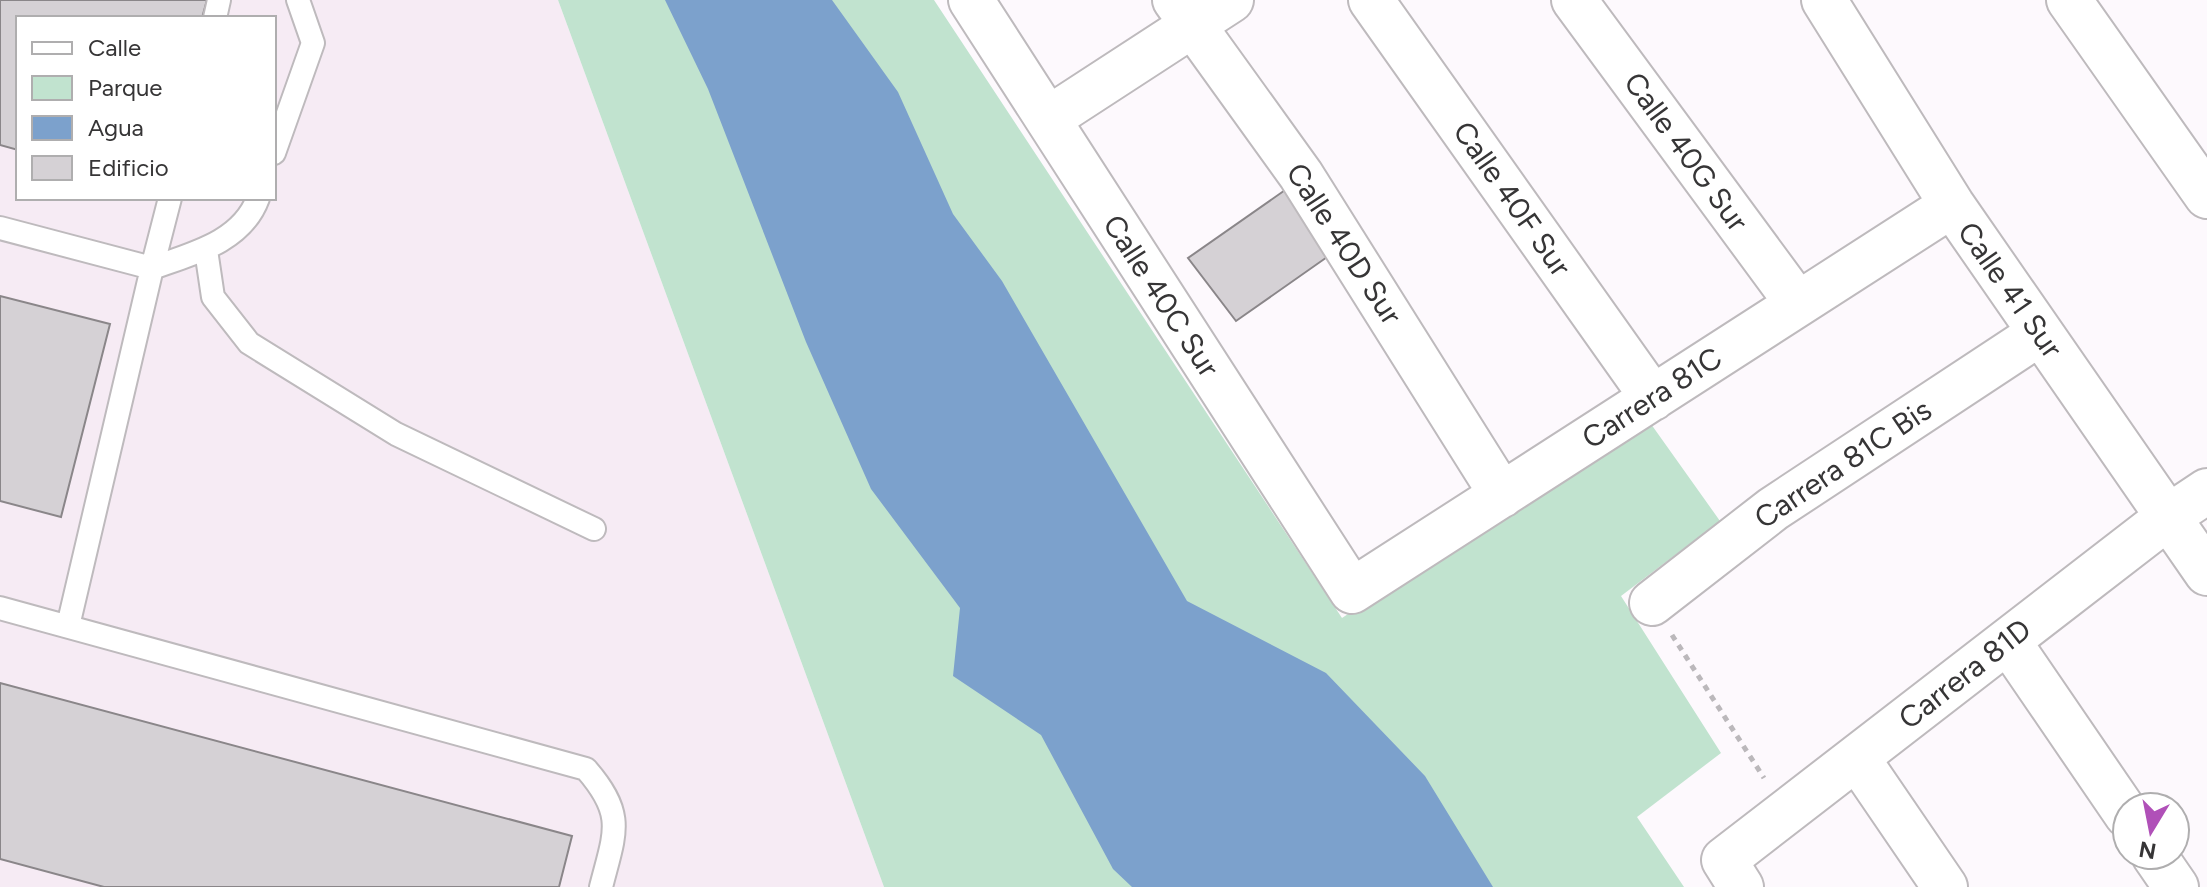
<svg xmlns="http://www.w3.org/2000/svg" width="2207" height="887" font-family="Figtree,sans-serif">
  <rect width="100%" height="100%" fill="#fdf9fd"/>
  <path fill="#f6ebf4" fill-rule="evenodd" d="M0,0H558L884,887H0ZM18,18H274V198H18Z"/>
  <path fill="#c1e3cf" d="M558,0H934L1342,618L1646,417L1720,521L1621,596L1721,753L1637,817L1684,887H884Z"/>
  <path fill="#7ca1cc" d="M665,0H832L898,92L953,214L1002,281L1187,601L1326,673L1425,776L1493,887H1132L1113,869L1041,735L953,676L960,608L871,489L806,342L708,89Z"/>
  <path fill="#d5d1d5" stroke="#8a8689" stroke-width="2" d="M0,0H207L202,18H18V150L0,145Z
    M1298,181L1330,255L1236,321L1188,258Z
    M0,296L110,324L61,517L0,501Z
    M0,683L572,836L559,887H104L0,859Z"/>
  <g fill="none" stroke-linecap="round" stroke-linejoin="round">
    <g stroke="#bebabd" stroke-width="26">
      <path id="lane" d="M215,18L219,0
        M274,153L313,43L298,0
        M0,228L152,268L170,198
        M206,250L213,297L249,343L396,434L594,529
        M0,608L586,769C626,815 615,832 601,887
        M68,626L152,268C192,254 242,242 258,198"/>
    </g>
    <g stroke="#bebabd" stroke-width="48">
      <path id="street" d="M971,0L1352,591L1952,205
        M1175,0L1301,175L1502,495
        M1371,0L1653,398
        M1574,0L1798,304
        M1824,0L1952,205L2207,573
        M2069,0L2207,196
        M1048,119L1231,0
        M1652,603L1773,509L2040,333
        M2008,641L2127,815
        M1857,758L1945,887
        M2154,855L2176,887
        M1741,887L1724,860L2168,517L2207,491"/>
    </g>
    <path stroke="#bbb8bb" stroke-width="5" stroke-dasharray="6 6" stroke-linecap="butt" d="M1672,635L1764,778"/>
    <use href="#lane" stroke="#fff" stroke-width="22"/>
    <use href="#street" stroke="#fff" stroke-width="44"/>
  </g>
  <g text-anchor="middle" stroke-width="8" stroke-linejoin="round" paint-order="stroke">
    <g font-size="30" fill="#363536" stroke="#fff">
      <text transform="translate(1686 152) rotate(54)" y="10">Calle 40G Sur</text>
      <text transform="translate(1512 199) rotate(55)" y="10">Calle 40F Sur</text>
      <text transform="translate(1344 244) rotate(57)" y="10">Calle 40D Sur</text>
      <text transform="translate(2010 290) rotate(55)" y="10">Calle 41 Sur</text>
      <text transform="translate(1161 296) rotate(57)" y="10">Calle 40C Sur</text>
      <text transform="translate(1652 398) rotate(-33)" y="10">Carrera 81C</text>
      <text transform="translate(1843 464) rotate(-34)" y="10">Carrera 81C Bis</text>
      <text transform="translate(1965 674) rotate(-38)" y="10">Carrera 81D</text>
    </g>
  </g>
  <rect x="16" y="16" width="260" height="184" fill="#ffffff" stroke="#afaeaf" stroke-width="2"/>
  <rect x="32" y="42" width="40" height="12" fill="#ffffff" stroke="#afaeaf" stroke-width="2"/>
  <text x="88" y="56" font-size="24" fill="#363536">Calle</text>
  <rect x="32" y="76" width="40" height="24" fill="#c1e3cf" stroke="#afaeaf" stroke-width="2"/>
  <text x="88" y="96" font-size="24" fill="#363536">Parque</text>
  <rect x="32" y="116" width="40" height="24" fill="#7ca1cc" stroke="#afaeaf" stroke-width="2"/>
  <text x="88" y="136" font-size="24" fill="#363536">Agua</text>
  <rect x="32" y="156" width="40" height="24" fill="#d5d1d5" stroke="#afaeaf" stroke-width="2"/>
  <text x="88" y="176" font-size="24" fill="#363536">Edificio</text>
  <g transform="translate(2151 831) rotate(190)"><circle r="38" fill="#ffffff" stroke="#afaeaf" stroke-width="2"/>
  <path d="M0-6L14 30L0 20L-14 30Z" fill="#b050b8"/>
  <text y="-12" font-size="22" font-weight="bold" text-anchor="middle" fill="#363536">N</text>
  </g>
</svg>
